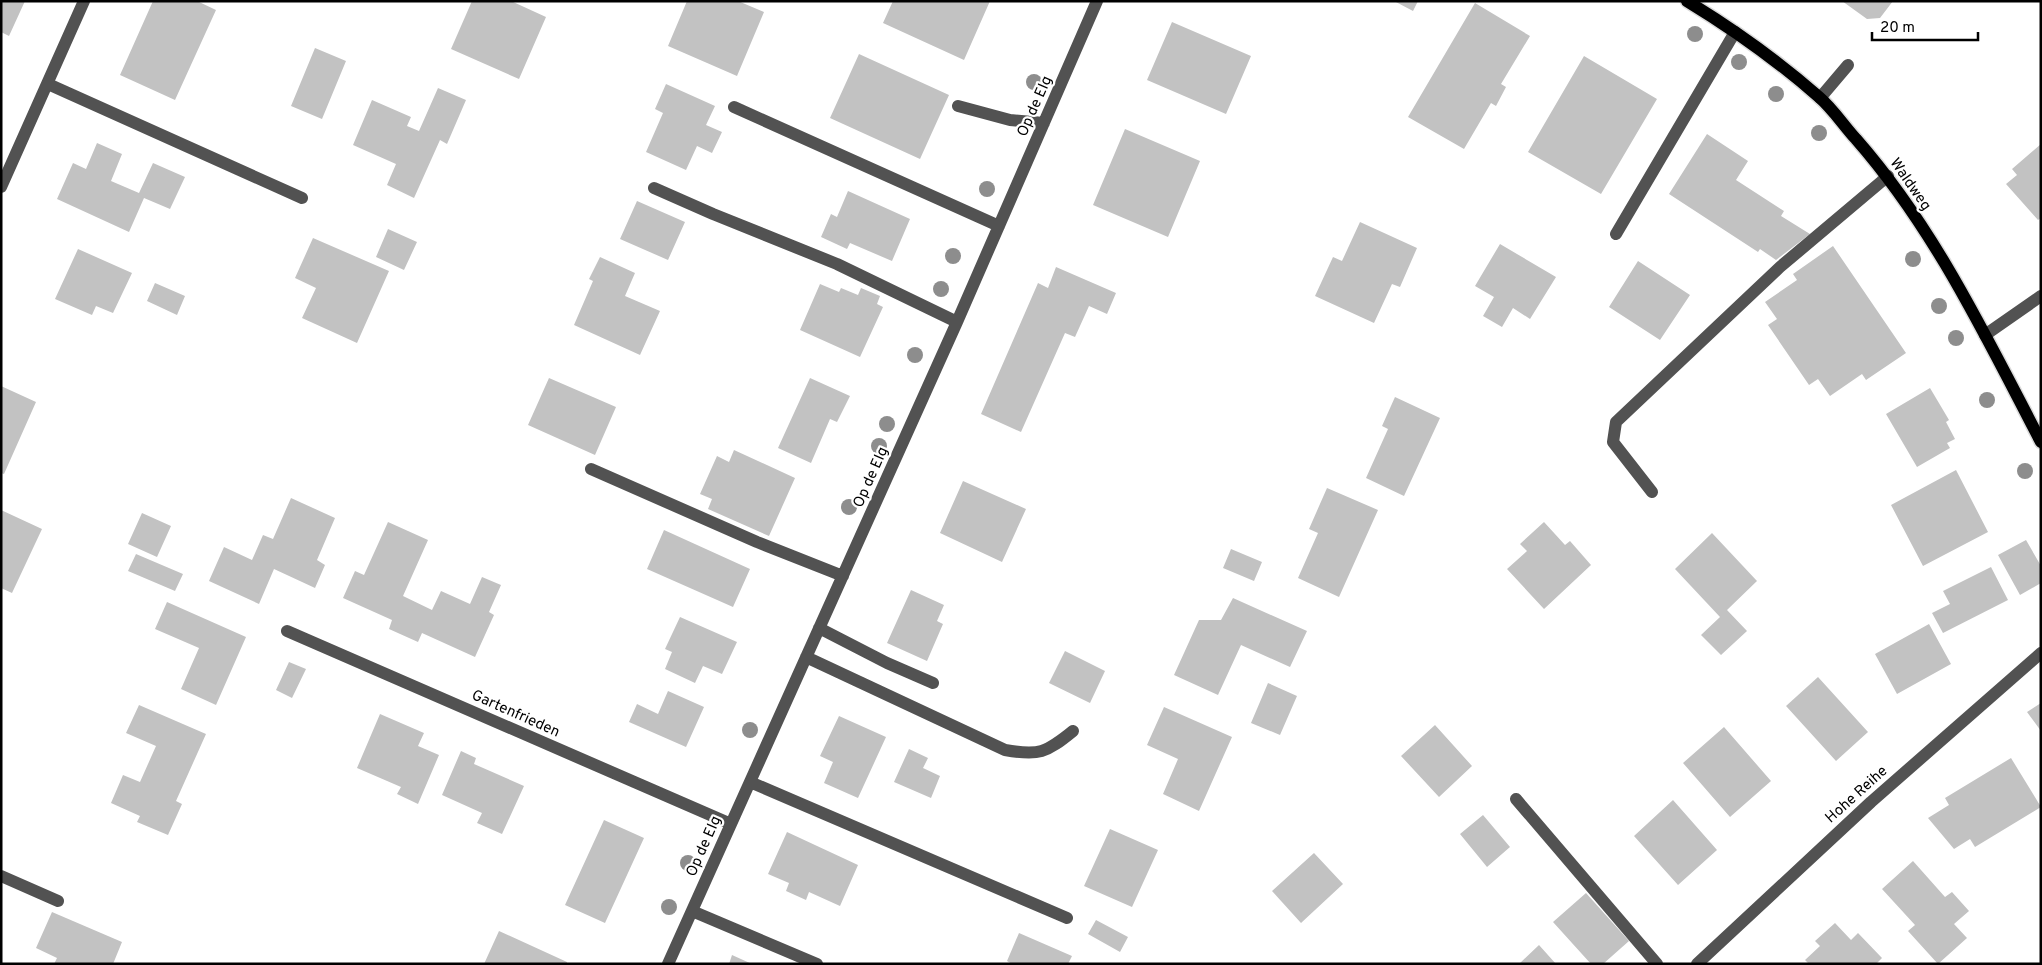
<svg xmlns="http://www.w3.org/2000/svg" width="2042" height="965" font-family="Overpass,sans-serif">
  <rect width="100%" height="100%" fill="#fff"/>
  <path fill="#c2c2c2" d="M1,1H25L9,36L1,32Z
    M153,1H197L216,10L175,100L120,75Z
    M472,1H511L546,17L519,79L451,49Z
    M687,1H738L764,12L737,76L668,46Z
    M893,1H990L964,60L883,23Z
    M1394,1H1418L1413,11Z
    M1842,1H1893L1880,18L1867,19Z
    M1475,3L1530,36L1501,84L1506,87L1496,106L1491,103L1464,149L1408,117Z
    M1172,22L1251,56L1226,114L1147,80Z
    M315,48L346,61L322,119L291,106Z
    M859,54L949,95L920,159L830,118Z
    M1584,56L1657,99L1601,194L1528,152Z
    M666,84L715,106L706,125L722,132L712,153L697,146L686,170L646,152L663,113L655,109Z
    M438,88L466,100L447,144L440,140L414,198L387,185L396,164L353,145L372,100L411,117L407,126L419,131Z
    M1125,129L1200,161L1168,237L1093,205Z
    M1707,134L1748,161L1736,180L1784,211L1781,216L1810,234L1776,260L1760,249L1758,252L1669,194Z
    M97,143L122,154L111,181L139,193L153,163L185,177L170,209L144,198L129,232L57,199L73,163L86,169Z
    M2041,144V218L2038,220L2006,184L2017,175L2012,169Z
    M848,191L910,219L892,261L850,243L847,249L821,237L831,214L837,217Z
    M637,201L685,222L668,260L620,239Z
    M1360,222L1417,248L1400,287L1392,284L1374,323L1315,296L1333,257L1342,261Z
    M388,229L417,242L404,270L376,257Z
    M313,238L389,271L357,343L302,318L316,288L295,278Z
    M1500,244L1556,277L1530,319L1513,308L1502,327L1483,316L1494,297L1475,286Z
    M1833,246L1906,353L1866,380L1862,374L1830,396L1818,379L1809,385L1768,325L1777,319L1765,302L1797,280L1793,274Z
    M78,249L132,273L113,313L96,306L92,315L55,299Z
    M600,257L635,273L625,296L660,311L640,355L574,325L593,281L589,279Z
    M1638,261L1690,295L1660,340L1609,307Z
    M1056,267L1116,293L1107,314L1089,306L1075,337L1065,333L1021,432L981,414L1038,283L1048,288Z
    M155,283L185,296L177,315L147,301Z
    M820,284L839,292L841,288L858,295L861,288L880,296L877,304L883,307L860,357L800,330Z
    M549,378L616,407L595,455L528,425Z
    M810,378L850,396L837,422L830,419L811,463L778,448Z
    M1,386L36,402L4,474L1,473Z
    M1930,388L1949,420L1946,422L1955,439L1947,443L1950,448L1917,467L1886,414Z
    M1395,397L1440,418L1404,496L1366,478L1388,429L1382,426Z
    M734,450L795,478L769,536L708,509L712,499L700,494L717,456L729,462Z
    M1956,470L1988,532L1923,566L1891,505Z
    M963,481L1026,509L1002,562L940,533Z
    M1327,488L1378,510L1339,597L1298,578L1318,533L1309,529Z
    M291,498L335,518L317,560L325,565L315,588L274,569L259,604L209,581L224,547L252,560L263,535L273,539Z
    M1,510L42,529L12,593L1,588Z
    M142,513L171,526L157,557L128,544Z
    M388,522L428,540L403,596L432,610L441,591L470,604L482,577L501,585L489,612L494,615L475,657L422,633L418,642L389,629L392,620L343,598L355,571L364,575Z
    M1544,522L1565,545L1570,541L1591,565L1544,609L1507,569L1527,551L1520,544Z
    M664,530L750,569L733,607L647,569Z
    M1712,533L1757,581L1727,610L1747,631L1721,655L1701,635L1720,617L1675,569Z
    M2026,540L2041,566V583L2020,595L1998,555Z
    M1231,549L1262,562L1254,581L1223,568Z
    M136,554L183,574L175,591L128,571Z
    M1991,567L2008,600L1943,633L1932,613L1950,604L1943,591Z
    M911,590L944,605L937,621L943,624L927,661L887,643Z
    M1233,598L1307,631L1290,667L1241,645L1218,695L1174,675L1199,620H1221Z
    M167,602L246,637L216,705L181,689L199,648L155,629Z
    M680,617L737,642L722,674L703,666L695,683L665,669L672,652L665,649Z
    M1929,624L1951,664L1897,694L1875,654Z
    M1065,651L1105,671L1090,703L1049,683Z
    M289,662L306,669L292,698L276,690Z
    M1818,677L1868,732L1836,761L1786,706Z
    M1268,683L1297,696L1280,735L1251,723Z
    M668,691L704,707L686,747L629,722L637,704L658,714Z
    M2041,703V731L2027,712Z
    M139,705L206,734L176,801L182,804L168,835L137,822L140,816L111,803L123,775L140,782L156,746L126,733Z
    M1164,707L1232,737L1199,811L1163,794L1178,759L1147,745Z
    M380,714L424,733L418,746L439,755L418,804L397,794L401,787L357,768Z
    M839,716L886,737L858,798L824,783L833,762L820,756Z
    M1435,725L1472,766L1439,797L1401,756Z
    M1724,727L1771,781L1730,817L1683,763Z
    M909,749L928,758L923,768L940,776L931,798L894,782Z
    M461,751L476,758L474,764L524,786L502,834L477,823L482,813L442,795Z
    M2011,758L2041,807L1975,847L1970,839L1954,849L1928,818L1949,805L1945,798Z
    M1673,800L1717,850L1678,885L1634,836Z
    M1483,815L1510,847L1487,867L1460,834Z
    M604,820L644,838L605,923L565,905Z
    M1110,829L1158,850L1132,907L1084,886Z
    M787,832L858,865L840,906L809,892L806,900L786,891L789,883L768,874Z
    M1314,853L1343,884L1301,923L1272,891Z
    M1913,861L1945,897L1952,892L1969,911L1954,924L1967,938L1938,964L1908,931L1915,925L1882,889Z
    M1586,893L1629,941L1603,964H1591L1553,922Z
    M52,912L122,942L113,964H54L57,958L36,948Z
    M1096,920L1128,937L1120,952L1088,934Z
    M1835,923L1851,940L1858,933L1882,958L1876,964H1809L1805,960L1820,946L1815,941Z
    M499,931L567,962V964H484Z
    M1019,933L1072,956L1068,964H1012L1007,961Z
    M1539,945L1556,964H1519Z
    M732,955L752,964H729Z"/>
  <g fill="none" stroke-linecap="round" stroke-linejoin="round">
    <g stroke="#dbdbdb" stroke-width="15">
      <path id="major" d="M1687,1C1733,29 1778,61 1819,97C1833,109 1844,126 1856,139C1935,229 1986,337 2041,442"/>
    </g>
    <path stroke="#525252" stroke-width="12" d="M48,84L302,198
      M1820,98L1848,65
      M958,106L1010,120L1044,123
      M734,107L999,226
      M1,187L84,1
      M654,188L713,214L837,264L957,322
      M1616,234L1735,32
      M1985,335L2041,296
      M591,469L757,542L843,576
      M1652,492L1613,442L1616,422L1780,267L1888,176
      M819,628L887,663L933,683
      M287,631L731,824
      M806,657L1005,750C1039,756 1046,753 1073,731
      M750,782L1067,918
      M1516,799L1657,964
      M1,876L58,901
      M692,911L817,964
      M668,964L957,322L1097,1
      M1697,964L1871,802L2041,653"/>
    <use href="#major" stroke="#000" stroke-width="12"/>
  </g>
  <g fill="#8d8d8d">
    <circle cx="1695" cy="34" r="8"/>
    <circle cx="1739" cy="62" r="8"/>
    <circle cx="1034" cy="82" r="8"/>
    <circle cx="1776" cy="94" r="8"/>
    <circle cx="1819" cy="133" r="8"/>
    <circle cx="987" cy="189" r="8"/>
    <circle cx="953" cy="256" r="8"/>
    <circle cx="1913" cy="259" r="8"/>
    <circle cx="941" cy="289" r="8"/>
    <circle cx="1939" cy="306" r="8"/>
    <circle cx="1956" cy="338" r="8"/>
    <circle cx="915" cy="355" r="8"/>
    <circle cx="1987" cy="400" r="8"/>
    <circle cx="887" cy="424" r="8"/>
    <circle cx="879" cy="446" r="8"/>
    <circle cx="2025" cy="471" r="8"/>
    <circle cx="849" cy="507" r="8"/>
    <circle cx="750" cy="730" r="8"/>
    <circle cx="688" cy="863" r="8"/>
    <circle cx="669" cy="907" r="8"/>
  </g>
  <g text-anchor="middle" stroke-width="4.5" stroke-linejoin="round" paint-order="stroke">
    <g font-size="15" fill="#000" stroke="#fff">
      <text transform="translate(1034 106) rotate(-66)" y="5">Op de Elg</text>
      <text transform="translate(1911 184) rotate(55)" y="5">Waldweg</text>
      <text transform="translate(870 477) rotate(-66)" y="5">Op de Elg</text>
      <text transform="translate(516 713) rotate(24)" y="5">Gartenfrieden</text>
      <text transform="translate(1856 794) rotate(-42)" y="5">Hohe Reihe</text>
      <text transform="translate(703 846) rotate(-66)" y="5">Op de Elg</text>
    </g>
  </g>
  <rect width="2042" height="965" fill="none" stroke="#000000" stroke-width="5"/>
  <path d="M1872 32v8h106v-8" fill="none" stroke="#000000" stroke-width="2.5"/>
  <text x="1880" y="32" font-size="15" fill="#000000" stroke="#ffffff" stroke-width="4" paint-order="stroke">20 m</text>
</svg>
